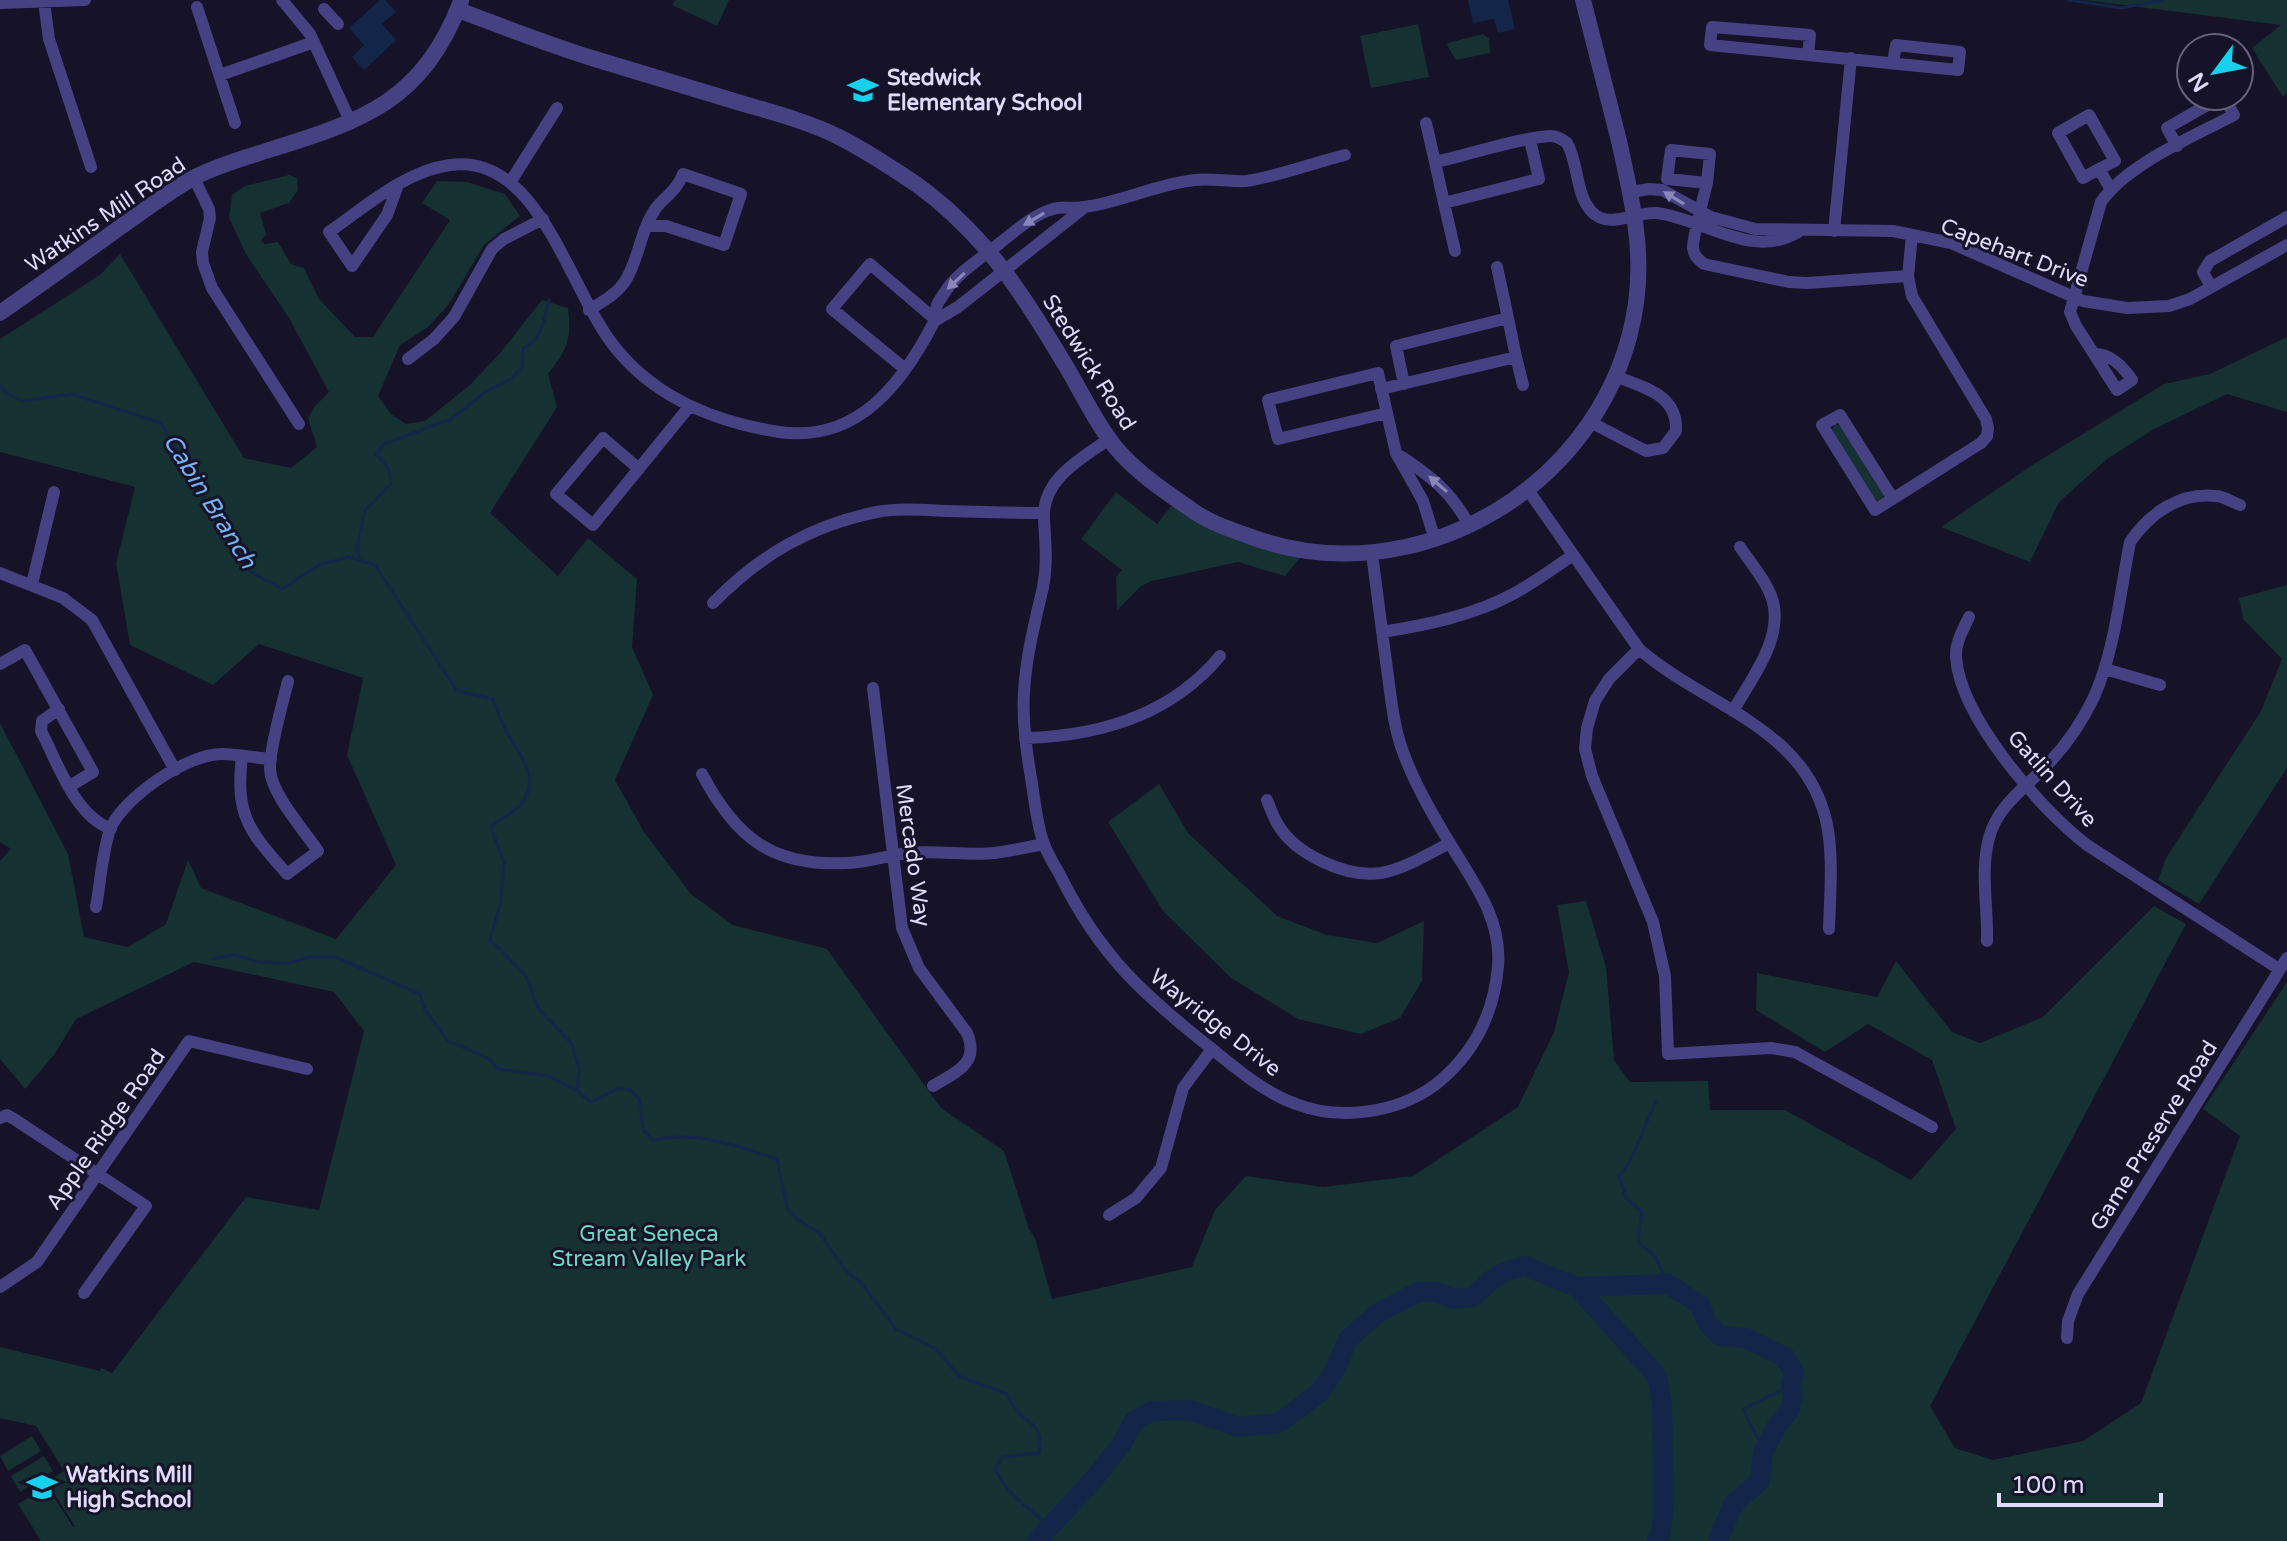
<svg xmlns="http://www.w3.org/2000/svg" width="2287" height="1541" font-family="'Varela Round',sans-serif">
  <rect width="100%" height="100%" fill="#161227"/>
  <path fill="#153131" d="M675,0H729L717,26L672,5Z
    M2084,0H2287V93L2283,97L2252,48L2281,25Z
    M1418,24L1429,77L1371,88L1360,36Z
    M1483,34L1489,39L1490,53L1456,60L1447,45L1448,43Z
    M289,175L297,178L298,190L289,203L260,213L266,234L261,241L265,244L278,242L291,264L304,268L319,299L355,337H373L450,220L422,203L437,181L467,182L505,194L520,216L484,245L449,304L428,327L400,345L378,396L391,414L406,424L425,421L471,384L501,352L542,300L568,308C572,340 567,350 548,374L557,407L490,513L558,576L588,538L637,579L632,647L653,695L615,780L644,832L691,894L733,925L827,949L941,1108L1004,1151L1029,1229L1035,1238L1052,1299L1192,1267L1215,1210L1246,1176L1323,1187L1413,1176L1518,1107L1554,1032L1569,972L1557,905L1586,901L1606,967L1614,1060L1630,1082L1708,1081L1710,1110H1785L1911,1180L1956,1129L1932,1060L1868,1024L1825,1052L1756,1010L1757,973L1877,997L1896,961L1952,1032L1980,1043L2043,1017L2154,906L2186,924L1930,1406L1955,1448L1993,1460L2083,1441L2141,1403L2240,1136L2203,1109L2287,982V1541H41L18,1504L47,1486L73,1527L75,1526L47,1482L64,1471L36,1426L0,1418V1347L100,1371L101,1368L112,1373L246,1197L319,1210L364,1031L334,992L194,962L76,1019L54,1055L25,1089L0,1059V861L11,849L0,842V723L68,854L84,937L128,947L166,924L188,860L201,888L336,939L396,865L347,755L363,678L259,644L213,685L130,645L116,563L135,487L0,452V339L100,275L120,254L244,458L291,468L317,447L308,418L314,407L329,392L289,318L246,254L229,218L232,195L245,186Z
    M2287,337V412L2227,394L2154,429L2107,459L2059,502L2030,562L1941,527L2034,464L2164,384L2210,374Z
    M1835,424L1840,426L1883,495V498L1879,501L1875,499L1832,430Z
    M1116,492L1157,524L1177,499L1304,553L1285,576L1238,562L1152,581L1141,586L1117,610L1116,577L1122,570L1081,539Z
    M2287,585V768L2199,904L2158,880L2166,858L2261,711L2282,659L2243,619L2239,598Z
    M1159,784L1188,833L1277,916L1327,935L1377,943L1424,921L1422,981L1400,1018L1361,1034L1298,1019L1231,978L1163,911L1108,822Z
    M32,1436L41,1451L8,1471L0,1456Z
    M44,1456L53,1471L20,1492L11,1476Z"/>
  <path fill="#13264a" d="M380,0H385L396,12L382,24L396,40L364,70L352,57L364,45L349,28Z
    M1468,0H1508L1515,29L1498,33L1494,19L1473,23Z"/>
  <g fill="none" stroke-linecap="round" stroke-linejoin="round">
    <path stroke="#13264a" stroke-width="3" d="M2069,0L2121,8L2163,0
      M0,386L6,393L22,401L71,394L161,423L224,532L251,572L282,589L319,565L349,557L375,565L457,691L493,699C497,709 500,720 505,729C518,754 542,776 521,805C516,811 500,818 491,827L504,863L501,902L490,939L526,976L538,1008L572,1044L579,1069L577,1091L591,1102L619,1088L630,1090L639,1099L643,1130L653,1140C697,1130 735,1146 777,1159L787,1208L793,1216L821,1235L844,1269L862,1284L896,1329L936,1349L959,1376L1007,1394C1010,1399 1012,1407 1017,1411C1033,1428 1043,1424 1039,1453L1003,1457L995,1468C1005,1493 1030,1509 1050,1527
      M359,560L357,547L365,510L391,484L389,469L376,454L384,444L451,419L484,393L511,379L522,367L523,348C542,341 544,319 549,300
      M212,959L234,955L260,962L289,963L310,957H335L420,994L424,1008L447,1040L489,1059L498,1069L549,1076L575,1090
      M1656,1101L1631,1159L1619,1177L1626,1198L1642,1212L1638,1242L1655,1256L1668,1284
      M1763,1452C1759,1435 1748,1425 1744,1409L1791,1385"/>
    <path stroke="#13264a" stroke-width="20" d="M1577,1287L1657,1376L1662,1404L1664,1510L1660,1537L1657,1541
      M1037,1541L1093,1480L1121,1445L1134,1421L1152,1411L1189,1410L1238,1427L1279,1423L1320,1392L1336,1368L1348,1339L1378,1313L1418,1292H1436L1454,1299L1473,1297L1490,1281L1504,1272L1525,1266L1577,1287L1668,1284L1700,1305L1707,1323L1720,1336L1746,1338L1785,1357L1794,1373L1791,1385L1793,1398L1789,1411L1776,1427L1763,1452L1760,1481L1733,1504L1718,1541"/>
    <path stroke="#454182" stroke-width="12" d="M282,0L310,34L351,123
      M44,2L49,39L91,167
      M0,3L85,0
      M197,7L235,123
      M324,9L338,24
      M1808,55L1810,35L1712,27L1710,45L1958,70L1960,52L1896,45L1893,62
      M220,75L314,42
      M1426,123L1435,162
      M1530,140L1539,179L1444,203L1435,162C1468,155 1518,138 1550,136C1557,136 1562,139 1567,143C1579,164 1575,194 1592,212C1609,230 1636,211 1657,213C1705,219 1751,260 1798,232
      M2177,146L2167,128L2223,96
      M2099,169L2115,161L2089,115L2058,133L2083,178L2099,169L2110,188
      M194,178L209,209L210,218L202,252L203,263L212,288L299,424
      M511,181L557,108
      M1707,183L1710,154L1671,150L1667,179L1707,183C1704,195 1692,241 1693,248C1694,256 1698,259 1704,264L1789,282L1807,283L1908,276
      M398,185L387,215L352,266L329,232C365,207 405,171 450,165C541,152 570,296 618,351C659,400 717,422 779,432C857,443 901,385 933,324C936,317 935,312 937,305C939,300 944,294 947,289C959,272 983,257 1000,243C1014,232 1034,214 1053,209C1062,206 1074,209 1084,207C1122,202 1157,184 1195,180C1212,178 1229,182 1246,181C1273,178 1316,162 1345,155
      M1631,192L1649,189L1662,190L1711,217L1755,229L1893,231L1951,243L2083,301L2127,308L2169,306L2190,299L2287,245
      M1444,203L1455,251
      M1834,231L1851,58
      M1497,267L1508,318
      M2211,287L2203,272L2210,261L2287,217
      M589,310C602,302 619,293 627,278C639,257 641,229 656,208C666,196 677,190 683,174L741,194L724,245L666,226H647
      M936,320L958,307L1085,207
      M2094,354C2112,354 2123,367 2132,380L2117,390L2076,326L2070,312L2101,202C2127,164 2193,137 2234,115L2223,96
      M1516,357L1523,385
      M408,359L434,339L454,317L492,249L504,239L543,219
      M905,369L832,309L870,264L936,320
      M1381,389L1516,357L1508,318L1396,346L1404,384
      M1387,413L1278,439L1268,400L1378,373L1396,453L1423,501L1435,540
      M1590,422L1646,451L1663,448L1676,431C1678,394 1644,388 1615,376
      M1109,439C1081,459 1042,479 1044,518C1045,542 1048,563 1043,587C1035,622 1026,656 1024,692C1022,723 1027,754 1032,784C1035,803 1037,826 1044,844C1048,856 1056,867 1062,879C1101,957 1145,996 1212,1049C1238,1070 1265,1093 1296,1104C1340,1121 1397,1113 1435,1085C1473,1055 1494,1014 1498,966C1502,921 1475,884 1452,847C1434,817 1415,785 1403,752C1393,725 1391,697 1387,669C1382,631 1377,592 1372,554
      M1402,457C1433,478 1451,492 1469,525
      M639,469L603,438L556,494L593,525L689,407
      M1528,490L1639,649C1707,708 1811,728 1828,830C1833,862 1830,896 1829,929
      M1893,499L1840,415L1822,425L1875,510L1981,443L1987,436L1988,428L1986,419L1912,296L1908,276L1912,235
      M0,573L63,598L92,620L175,770
      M32,584L54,492
      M713,603C760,555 811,525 877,512C899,508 923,510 945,511C978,512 1011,513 1043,513
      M1969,617C1963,630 1955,643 1956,657C1960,717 2040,809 2087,845L2279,969
      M1382,632C1427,625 1475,615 1515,593C1535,582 1554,568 1573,555
      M1639,649L1609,679L1595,701L1587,728L1585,749L1592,776L1653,922L1665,976L1668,1054L1771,1048L1795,1052L1932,1127
      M0,664L25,650L93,772L70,786
      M2105,669L2160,685
      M873,688L902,928L919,968L967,1033C980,1064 956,1072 933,1086
      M59,709L42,721L41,731C58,763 74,815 111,829
      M1733,711C1750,681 1780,643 1774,607C1771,586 1752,565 1740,547
      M1025,738C1100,736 1171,715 1220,656
      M242,756C235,816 249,831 287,874L318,851C304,830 271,794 270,769C269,750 283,702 288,681
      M702,774C736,838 772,867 848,863C869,862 888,855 909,853C937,850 967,856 995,853C1011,851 1028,847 1044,844
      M1267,800C1270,808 1273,816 1277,823C1294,854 1346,878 1381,873C1405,869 1428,854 1450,843
      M96,907C100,885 103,846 111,827C126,796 187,754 222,754C238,754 255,758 271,759
      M1987,941C1988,906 1980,872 1989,838C1998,804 2027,787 2049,763C2067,744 2083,720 2094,697C2115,650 2120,593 2130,542C2149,514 2179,492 2216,496C2223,496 2232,502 2240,505
      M0,1118L7,1115L14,1119L146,1206L84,1293
      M1109,1215L1136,1198L1161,1168L1183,1088L1212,1049
      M0,1287L37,1262L189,1041L307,1069
      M2067,1338L2068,1321L2078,1294L2287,958"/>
    <path stroke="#454182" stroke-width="16" d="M458,10C504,27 549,45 595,59C645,74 694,89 744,104C775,113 809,122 839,137C865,150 892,168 916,184C987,235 1027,300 1070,373C1082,394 1093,416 1107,436C1127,466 1160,488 1189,508C1206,521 1226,528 1246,535C1416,601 1611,483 1636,303C1644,247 1631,196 1619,141C1607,94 1595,47 1583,0
      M0,313C40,285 79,257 119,228C144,211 168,192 195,177C218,165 244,158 269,150C363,121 423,101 461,1"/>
  </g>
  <defs><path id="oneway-solid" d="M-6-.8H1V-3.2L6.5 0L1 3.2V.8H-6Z" transform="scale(2)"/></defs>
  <g fill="#8b86b9">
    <use href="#oneway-solid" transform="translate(1674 198) rotate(-149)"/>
    <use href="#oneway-solid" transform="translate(1034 219) rotate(149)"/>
    <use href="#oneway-solid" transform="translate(956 281) rotate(137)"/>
    <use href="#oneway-solid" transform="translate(1438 484) rotate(-139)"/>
  </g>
  <defs>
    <g id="school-bare" transform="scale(2.4)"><path d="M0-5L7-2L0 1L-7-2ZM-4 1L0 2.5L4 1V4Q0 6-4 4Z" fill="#16d1ed" stroke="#161227" stroke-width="2.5" paint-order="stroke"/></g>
  </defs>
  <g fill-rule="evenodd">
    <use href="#school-bare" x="863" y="90"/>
    <use href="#school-bare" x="42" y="1487"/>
  </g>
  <g text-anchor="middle" stroke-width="6" stroke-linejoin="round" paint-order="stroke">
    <g font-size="22" font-weight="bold" fill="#e0dbfc" stroke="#161227" text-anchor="start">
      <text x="887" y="85">Stedwick<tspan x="887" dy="25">Elementary School</tspan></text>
      <text x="66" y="1482">Watkins Mill<tspan x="66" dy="25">High School</tspan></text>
    </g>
    <g font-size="22" fill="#e0dbfc" stroke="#161227">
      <text transform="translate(105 214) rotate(-34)" y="8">Watkins Mill Road</text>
      <text transform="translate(2015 252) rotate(21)" y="8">Capehart Drive</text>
      <text transform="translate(1090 362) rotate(58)" y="8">Stedwick Road</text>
      <text transform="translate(2053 778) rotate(48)" y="8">Gatlin Drive</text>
      <text transform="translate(914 855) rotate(82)" y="8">Mercado Way</text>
      <text transform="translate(1216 1022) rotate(38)" y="8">Wayridge Drive</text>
      <text transform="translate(105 1129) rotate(-55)" y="8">Apple Ridge Road</text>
      <text transform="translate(2153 1135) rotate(-58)" y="8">Game Preserve Road</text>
    </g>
    <g font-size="22" fill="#6bd8c0" stroke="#161227">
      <text x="649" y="1241">Great Seneca<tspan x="649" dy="25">Stream Valley Park</tspan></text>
    </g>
    <g font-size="24" font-style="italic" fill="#71b3f4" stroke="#161227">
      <text transform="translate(210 501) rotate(58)" y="8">Cabin Branch</text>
    </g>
  </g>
  <g transform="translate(2215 72) rotate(238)"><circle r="38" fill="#161227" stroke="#67627c" stroke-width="2"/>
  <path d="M0-6L14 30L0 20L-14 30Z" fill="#16d1ed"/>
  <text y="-12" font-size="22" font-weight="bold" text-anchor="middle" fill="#e0dbfc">N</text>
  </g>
  <path d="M1999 1493v12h162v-12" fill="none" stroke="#e0dbfc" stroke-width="4"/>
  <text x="2011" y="1493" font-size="24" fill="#e0dbfc" stroke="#161227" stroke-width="6" paint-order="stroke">100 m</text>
</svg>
